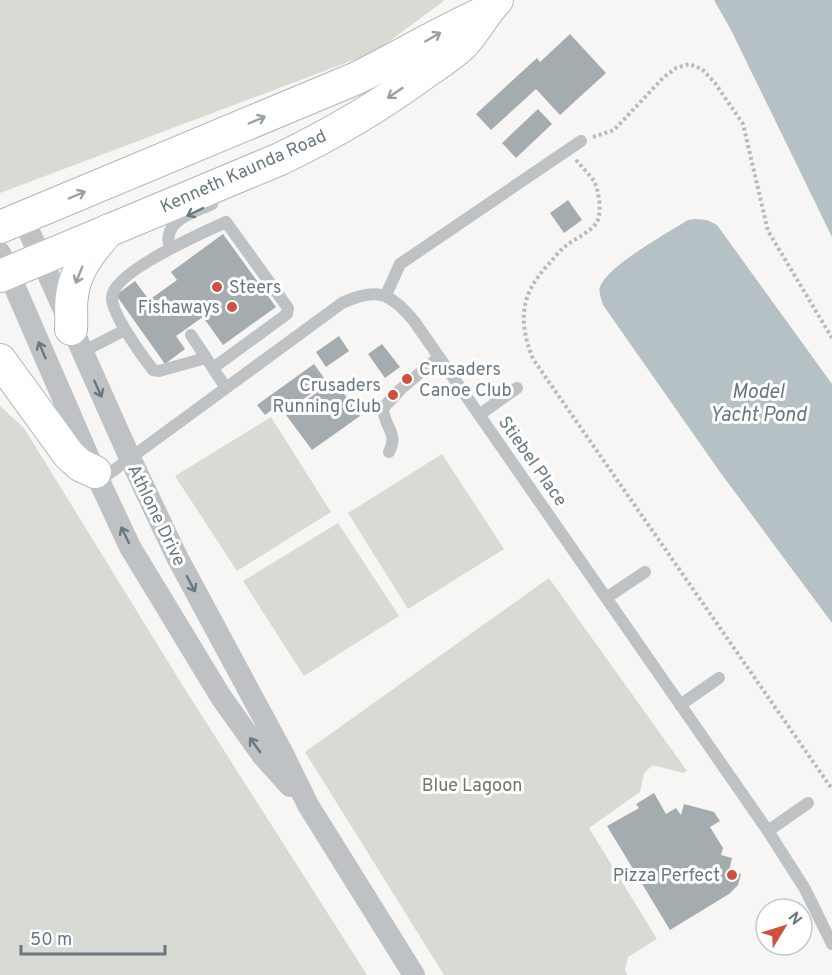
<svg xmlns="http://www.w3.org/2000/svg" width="832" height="975" font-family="Overpass,sans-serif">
  <rect width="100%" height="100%" fill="#f7f6f4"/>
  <path fill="#d7dbd4" d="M0,0H445L375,52L0,193Z
    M0,406L24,428L183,686L367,975H0Z
    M271,417L331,512L237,571L175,476Z
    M442,454L504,549L408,609L348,513Z
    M338,523L399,616L304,676L243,581Z
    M549,578L687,771L683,773L653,765L644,773L640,792L589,828L657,939L628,957L625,970L627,975H444L305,752Z"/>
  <path fill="#b5c1c4" d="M714,0H832V237L731,30Z
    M695,219L707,220L717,225L832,384V623L720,472L603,305C602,300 598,292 600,287C608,265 668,233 688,220Z"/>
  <path fill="#a4acb0" d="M570,34L606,73L560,115L536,89L491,130L476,114L537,58L540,62Z
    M538,109L552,124L516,158L502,143Z
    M568,200L582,220L564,233L550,213Z
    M223,234L276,307L223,345L203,317L176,336L185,349L165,364L116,295L135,281L149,300L177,280L171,272Z
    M339,336L349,351L326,367L316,352Z
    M382,344L400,367L385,378L368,354Z
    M314,364L327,382L291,408L285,400L265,415L257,405Z
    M334,380L360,416L312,450L286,415Z
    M654,793L666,814L676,808L681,815L684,804L714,812L720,821L710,827L723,848L721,855L732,858L729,871L741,874L738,885L729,894L670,930L607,826L639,808L636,804Z"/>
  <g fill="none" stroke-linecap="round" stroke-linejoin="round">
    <g stroke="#b1b6b9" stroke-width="34">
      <path id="secondary" d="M0,227L357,78C399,57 439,33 481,14
        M0,276L280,159C330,135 378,107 423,74C436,65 452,55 463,44C476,30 484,13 497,0
        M71,329C72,318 70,307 72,296C75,269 92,249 109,230
        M0,360L69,455L80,465L95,472"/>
    </g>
    <path stroke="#b8bbbd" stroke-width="4" stroke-dasharray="3 3" stroke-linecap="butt" d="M593,137L614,130L663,78L676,68L689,64L702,69L715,83L743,124L768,231L832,338
      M576,160C582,167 589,174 594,181C599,190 602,213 597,222C591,232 576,238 567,245C560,250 554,258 548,265C520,295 518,321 533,359L832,789"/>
    <path stroke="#bec2c5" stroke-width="12" d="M170,248C161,221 193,213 212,204
      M386,295L400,264L581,141
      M191,335L226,388
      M82,352L125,330
      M206,358L159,371L153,370C142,356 111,313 112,297C113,272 204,232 226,222L288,308L287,314L213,368
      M479,415L517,388
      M389,452C399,433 384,427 383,408L402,388L439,357
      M99,481L342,303C376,287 390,292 414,321L768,831L805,889L832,944
      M606,598L645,572
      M680,705L719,678
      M768,831L808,803"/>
    <path stroke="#bec2c5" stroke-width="22" d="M23,218L130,458L177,557L283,754L308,805L414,975
      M0,253L95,472L130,547L221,697L263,756L290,786"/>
    <use href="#secondary" stroke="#fff" stroke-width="32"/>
  </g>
  <defs><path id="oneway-shaft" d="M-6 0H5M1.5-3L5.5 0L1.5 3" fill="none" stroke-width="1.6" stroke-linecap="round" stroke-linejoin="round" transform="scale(1.5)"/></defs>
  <g stroke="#97a1a7">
    <use href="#oneway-shaft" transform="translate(433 37) rotate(-30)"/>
    <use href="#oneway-shaft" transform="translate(395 93) rotate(146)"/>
    <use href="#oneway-shaft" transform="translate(257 120) rotate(-23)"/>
    <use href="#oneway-shaft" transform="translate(77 195) rotate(-23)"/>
    <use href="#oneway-shaft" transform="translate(79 275) rotate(112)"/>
  </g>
  <g stroke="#6a7981">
    <use href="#oneway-shaft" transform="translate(195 212) rotate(154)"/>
    <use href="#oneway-shaft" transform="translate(42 350) rotate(-113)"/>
    <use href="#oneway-shaft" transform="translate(98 389) rotate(66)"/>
    <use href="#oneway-shaft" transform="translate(125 535) rotate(-116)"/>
    <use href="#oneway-shaft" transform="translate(191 584) rotate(62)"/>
    <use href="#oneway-shaft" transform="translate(255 745) rotate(-126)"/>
  </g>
  <g fill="#cd513e" stroke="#fff" stroke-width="2">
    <circle cx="217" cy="287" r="6"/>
    <circle cx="232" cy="307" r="6"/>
    <circle cx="407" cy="379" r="6"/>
    <circle cx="393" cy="395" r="6"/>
    <circle cx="732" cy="875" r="6"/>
  </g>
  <g text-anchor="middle" stroke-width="6" stroke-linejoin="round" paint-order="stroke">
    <g font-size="18" fill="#6a7981" stroke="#fff">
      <text transform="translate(243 171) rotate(-24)" y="6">Kenneth Kaunda Road</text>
      <text transform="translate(533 461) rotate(55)" y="6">Stiebel Place</text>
      <text transform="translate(157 515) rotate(64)" y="6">Athlone Drive</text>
    </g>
    <g font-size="18" fill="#6a7981" stroke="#fff" text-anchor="end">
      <text x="229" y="293" text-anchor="start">Steers</text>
      <text x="220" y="313">Fishaways</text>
      <text x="419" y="375" text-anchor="start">Crusaders<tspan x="419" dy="21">Canoe Club</tspan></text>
      <text x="381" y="391">Crusaders<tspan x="381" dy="21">Running Club</tspan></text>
      <text x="720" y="881">Pizza Perfect</text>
    </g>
    <g font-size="18" fill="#6d7967" stroke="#fff">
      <text x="472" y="791">Blue Lagoon</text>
    </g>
    <g font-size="20" font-style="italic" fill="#65797d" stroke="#fff">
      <text x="758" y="398">Model<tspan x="758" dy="23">Yacht Pond</tspan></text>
    </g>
  </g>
  <g transform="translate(784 927) rotate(52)"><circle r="28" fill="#ffffff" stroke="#c3c9cd" stroke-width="1.5"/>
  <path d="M0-4.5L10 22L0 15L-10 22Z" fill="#cd513e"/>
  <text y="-9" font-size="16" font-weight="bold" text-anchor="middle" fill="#6a7981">N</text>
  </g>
  <path d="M21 945v9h144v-9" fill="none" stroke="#6a7981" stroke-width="3"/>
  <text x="30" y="945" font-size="18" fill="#6a7981" stroke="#ffffff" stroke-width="4.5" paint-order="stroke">50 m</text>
</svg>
